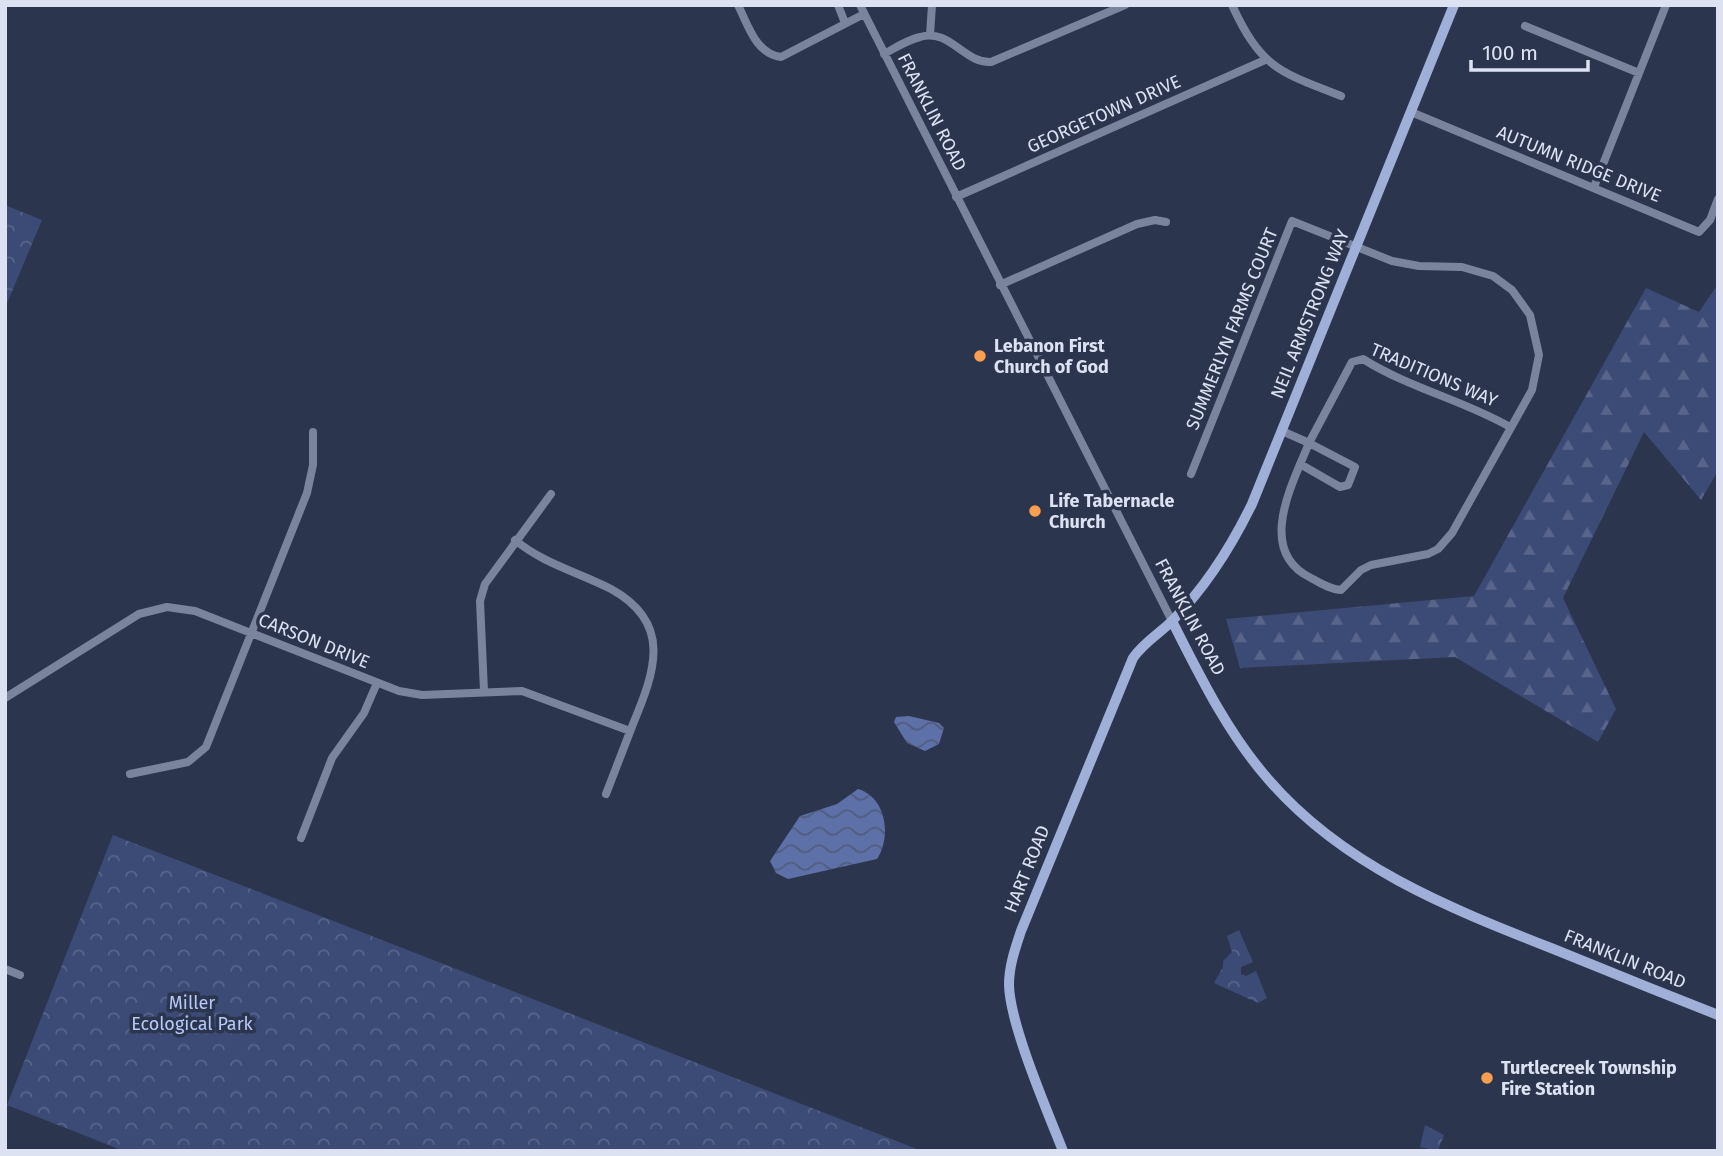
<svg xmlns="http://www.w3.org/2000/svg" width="1723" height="1156" font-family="'Fira Sans',sans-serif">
  <defs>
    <pattern id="forest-firs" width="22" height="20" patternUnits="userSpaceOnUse" patternTransform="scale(1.75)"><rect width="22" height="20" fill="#3c4a76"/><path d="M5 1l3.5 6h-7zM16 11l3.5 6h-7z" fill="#58648a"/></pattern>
    <pattern id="park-crowns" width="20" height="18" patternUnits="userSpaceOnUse" patternTransform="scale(1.75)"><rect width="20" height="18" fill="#3c4a76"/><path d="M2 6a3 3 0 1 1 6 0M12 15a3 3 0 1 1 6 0" fill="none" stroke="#58648a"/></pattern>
    <pattern id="water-waves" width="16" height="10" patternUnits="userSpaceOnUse" patternTransform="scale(1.75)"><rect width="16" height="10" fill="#5d70a7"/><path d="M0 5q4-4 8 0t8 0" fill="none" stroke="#515c7d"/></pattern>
  </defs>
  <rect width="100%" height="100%" fill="#2c354e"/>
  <path fill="url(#forest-firs)" d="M1718,284V471L1701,500L1644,432L1563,598L1616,709L1598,742L1455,657L1240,668L1226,619L1474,596L1646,288L1699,312Z"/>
  <path fill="url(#park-crowns)" d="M5,205L42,220L5,308Z
    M113,835L922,1151H124L7,1105Z
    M1239,930L1253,962L1241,967V974L1246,976L1256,971L1267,998L1258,1003L1214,983L1223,967V961L1232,952L1227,936Z
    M1425,1125L1444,1135L1438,1151L1420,1147Z"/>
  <path fill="url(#water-waves)" d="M909,716L939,723L944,728L939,744L925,751L907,743L894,722L896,717Z
    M858,789C886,797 892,836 877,859L788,879L776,873L770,861L800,816L837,804Z"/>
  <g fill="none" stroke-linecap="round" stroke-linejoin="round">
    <path stroke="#7a849d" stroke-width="8" d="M738,5C748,25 756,54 781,57L864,14
      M838,5L845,23
      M860,5L1172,621
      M1232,5C1261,68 1279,72 1341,96
      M1525,26L1639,73
      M930,35L932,5
      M884,54C895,48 907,40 920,37C950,28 963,63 991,62L1125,5
      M1411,112L1699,232L1710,220L1718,199
      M1594,187L1666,5
      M956,197L1265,60
      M1000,285L1137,224L1155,220L1166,222
      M1300,464L1340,487L1348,485L1355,467L1309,443L1352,362L1363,359C1409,388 1463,400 1510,427
      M1191,474L1292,221L1392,261L1419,266L1462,267L1493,276L1512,290L1530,315L1539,355L1532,390L1452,533L1438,549L1428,554L1371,565L1361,570L1341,590C1331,590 1320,583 1311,578C1255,551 1293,483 1309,443L1282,431
      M515,540C544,564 578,572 611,589C673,623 655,671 633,724C624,747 615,771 606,794
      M484,691L480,601L485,584L551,494
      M5,698L139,614L167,607L195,611L399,691L422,695L522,691L630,731
      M130,774L188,762L206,747L307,493L313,465V432
      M301,838L332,758L364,713L377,683
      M5,969L20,975"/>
    <path stroke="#a0afd7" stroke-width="10" d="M1172,621C1200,676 1227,732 1268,779C1343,866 1447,907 1551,948C1607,971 1662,993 1718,1015
      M1063,1151C1047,1110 1010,1025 1009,985C1009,966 1015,949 1021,931L1133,658C1144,642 1159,634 1172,621C1206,587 1231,547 1252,504L1454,5"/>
  </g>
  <g fill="#fa9f4f" stroke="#2c354e" stroke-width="2.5">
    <circle cx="980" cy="356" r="7"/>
    <circle cx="1035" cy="511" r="7"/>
    <circle cx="1487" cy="1078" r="7"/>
  </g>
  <g text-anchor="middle" stroke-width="7" stroke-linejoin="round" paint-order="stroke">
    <g font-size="18" fill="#dce2f2" stroke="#2c354e">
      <text transform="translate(932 112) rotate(63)" y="6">FRANKLIN ROAD</text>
      <text transform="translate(1104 114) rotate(-24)" y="6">GEORGETOWN DRIVE</text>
      <text transform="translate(1579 164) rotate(22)" y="6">AUTUMN RIDGE DRIVE</text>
      <text transform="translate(1310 314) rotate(-68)" y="6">NEIL ARMSTRONG WAY</text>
      <text transform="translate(1232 329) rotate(-68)" y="6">SUMMERLYN FARMS COURT</text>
      <text transform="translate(1434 375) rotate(23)" y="6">TRADITIONS WAY</text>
      <text transform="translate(1190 617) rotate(62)" y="6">FRANKLIN ROAD</text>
      <text transform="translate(314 641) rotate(22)" y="6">CARSON DRIVE</text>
      <text transform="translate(1027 869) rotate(-68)" y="6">HART ROAD</text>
      <text transform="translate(1625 959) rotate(22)" y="6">FRANKLIN ROAD</text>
    </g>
    <g font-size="18" font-weight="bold" fill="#dce2f2" stroke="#2c354e" text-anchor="start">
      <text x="994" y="352">Lebanon First<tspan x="994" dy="21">Church of God</tspan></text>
      <text x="1049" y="507">Life Tabernacle<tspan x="1049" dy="21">Church</tspan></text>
      <text x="1501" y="1074">Turtlecreek Township<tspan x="1501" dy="21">Fire Station</tspan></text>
    </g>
    <g font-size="18" fill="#b7c9f9" stroke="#2c354e">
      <text x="192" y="1009">Miller<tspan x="192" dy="21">Ecological Park</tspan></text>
    </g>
  </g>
  <rect width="1723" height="1156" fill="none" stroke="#dce2f2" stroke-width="14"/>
  <path d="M1471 60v10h117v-10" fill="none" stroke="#dce2f2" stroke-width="3.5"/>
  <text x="1482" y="60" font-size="21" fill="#dce2f2" stroke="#2c354e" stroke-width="5" paint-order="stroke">100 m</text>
</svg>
